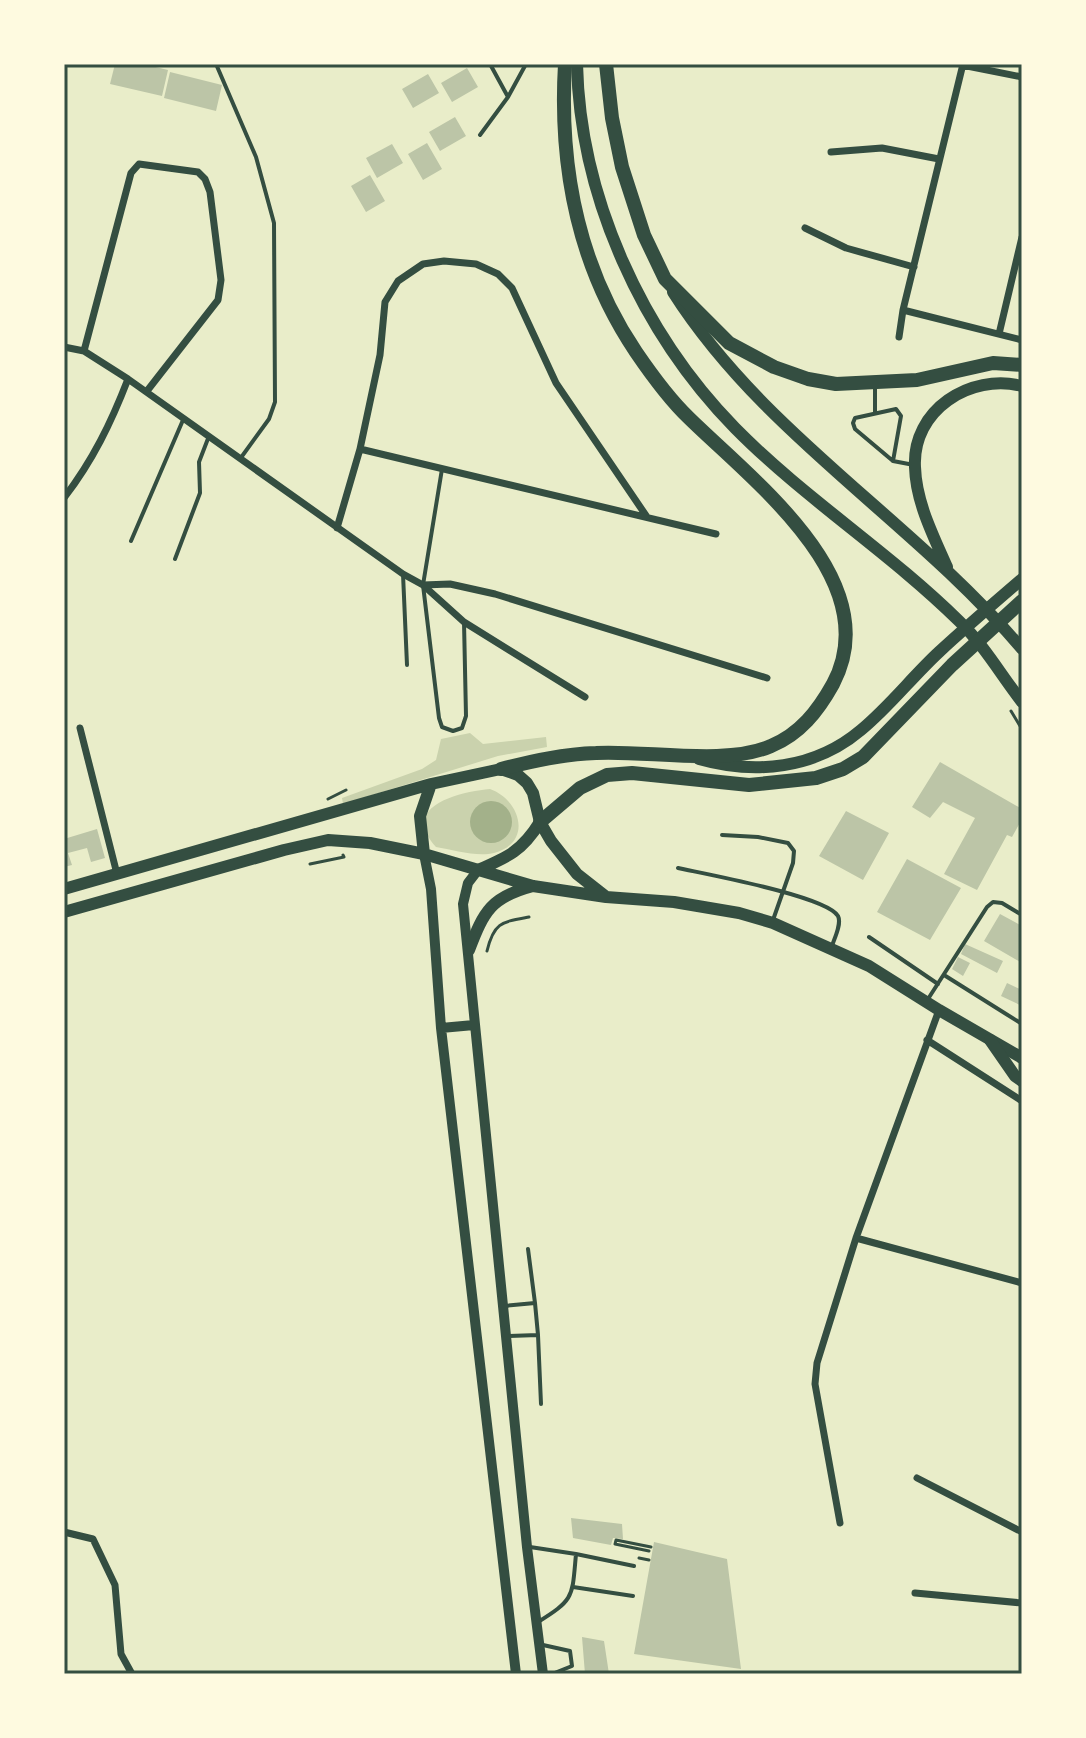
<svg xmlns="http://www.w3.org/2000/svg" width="1086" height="1738" font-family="'Nunito Sans',sans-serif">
  <rect width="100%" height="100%" fill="#e9edc9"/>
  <path fill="#cad2ad" d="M470,733L483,744L546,737L547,747L498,756L343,804L342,798L422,769L436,760L441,739Z
    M490,789C521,800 533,843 494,853C477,857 453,850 436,847C399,806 459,792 490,789Z"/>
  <path fill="#a3b18a" d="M470 822a21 21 0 1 1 42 0a21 21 0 1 1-42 0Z"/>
  <path fill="#bcc5a7" d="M115,64H143L168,70L162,96L110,84Z
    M467,68L478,87L452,102L441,83Z
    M170,72L222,85L216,111L164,98Z
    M428,74L439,93L413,108L402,89Z
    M455,117L466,136L440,151L429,132Z
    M427,143L442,169L423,180L408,154Z
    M392,144L403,163L377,178L366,158Z
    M370,175L385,201L366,212L351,186Z
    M940,762L1022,809V819L1012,837L1007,835L977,890L944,874L975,818L943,802L930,818L912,807Z
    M846,811L889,833L863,880L819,856Z
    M97,829L105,858L91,862L87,848L68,853L72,865L64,867V839Z
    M907,859L961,888L930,940L877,912Z
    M1000,914L1022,926V963L984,941Z
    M965,944L1003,961L997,973L961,954Z
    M958,957L970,963L963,976L952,969Z
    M1007,983L1022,990V1006L1001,996Z
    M571,1518L622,1524L623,1539L613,1538L611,1545L573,1538Z
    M654,1542L727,1559L741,1669L634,1654Z
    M582,1637L604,1641L609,1674H585Z"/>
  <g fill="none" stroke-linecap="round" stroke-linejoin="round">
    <path stroke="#344e41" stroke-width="3" d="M1011,711L1020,726L1022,725
      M328,799L346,790
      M310,864L344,857L343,855
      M487,951C494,922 502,922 529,917
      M649,1551L615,1544L616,1540L651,1547
      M639,1558L649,1560"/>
    <path stroke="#344e41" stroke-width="4" d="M216,64L256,157L274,223L275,402L269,419L240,459
      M490,64L508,97
      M480,135L508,97L526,64
      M875,386V412
      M896,409L901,416L893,461L855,429L853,423L855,418Z
      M893,461L914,465
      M442,469L423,585L439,718L442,727L453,731L462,728L466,716L464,622
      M131,541L183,420
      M175,559L200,493L199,462L209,436
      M403,574L407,665
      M722,835L758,837L788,843L794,851L793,863L773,920
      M678,868C705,874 826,896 838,916C842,924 834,939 832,946
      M869,937L938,984
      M944,975L1022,1024
      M928,999L987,907L993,902L1002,903L1022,915
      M535,1303L538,1335
      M504,1306L535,1303L528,1249
      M509,1336L538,1335L541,1404
      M530,1547L576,1554C572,1597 575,1599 538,1622
      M576,1554L634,1566
      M573,1587L633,1596
      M543,1645L570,1651L572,1666L552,1674"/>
    <path stroke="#344e41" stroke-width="7" d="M962,65L1022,77
      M831,152L882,148L939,159
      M805,228L846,248L914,267
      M903,310L1022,340
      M999,334L1022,237
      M899,337L903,310L963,64
      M64,347L84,351L128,379L403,574L423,585L450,584L495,594L767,678
      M84,351L131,173L139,164L198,172L205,179L210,192L221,280L218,300L147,391
      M360,449L716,534
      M64,498C93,460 111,423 128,379
      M337,528L360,449L380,355L385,302L398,281L423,264L444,261L476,264L498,274L512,288L556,383L647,517
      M423,585L464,622L585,697
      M80,728L117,874
      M927,1040L1022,1101
      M856,1238L1022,1283
      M917,1478L1022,1532
      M840,1523L815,1384L817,1363L856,1238L939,1010
      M64,1532L93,1539L115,1585L121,1654L132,1674
      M915,1593L1022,1603"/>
    <path stroke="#344e41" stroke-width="10" d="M424,854L431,889L441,1028L516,1674
      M478,870L468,883L463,904L527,1547L543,1674
      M441,1028L474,1025"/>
    <path stroke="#344e41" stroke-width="12" d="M424,854L420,816L431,784
      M478,870C508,857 522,851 540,822
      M64,889L431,784L501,769L518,775L527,783L533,793L540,822L551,841L577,874L605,896
      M64,912L284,850L328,840L370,843L424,854L533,886L606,897L674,902L739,913L773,923L869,966L939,1010L1022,1058
      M469,950C484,911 491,897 533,886"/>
    <path stroke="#344e41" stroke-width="12" d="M577,64C580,197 642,333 735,428C804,498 889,552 959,621C984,645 1001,675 1022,702
      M673,292C764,435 914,521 1022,649
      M947,567C933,535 916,502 915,467C912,410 970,373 1022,386
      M699,759C755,775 815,769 861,730C889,707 912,677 939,652C966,627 994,603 1022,579
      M990,1040L1015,1076L1022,1081"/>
    <path stroke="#344e41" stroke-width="14" d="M606,64L612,118L622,167L644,235L665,279L729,343L774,367L808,379L836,384L917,380L993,363L1022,365
      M501,769C533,761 564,754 596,753C646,750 726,766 771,746C800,734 818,711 833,684C888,581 752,480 689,418C669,399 651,374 636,352C578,266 559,166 565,64
      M540,822L580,788L607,775L632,773L749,785L816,778L843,769L863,757L952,665L1022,601"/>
  </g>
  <rect width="1086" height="1738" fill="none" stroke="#fefae0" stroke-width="132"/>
  <rect x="66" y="66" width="954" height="1606" fill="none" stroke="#344e41" stroke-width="3"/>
</svg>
